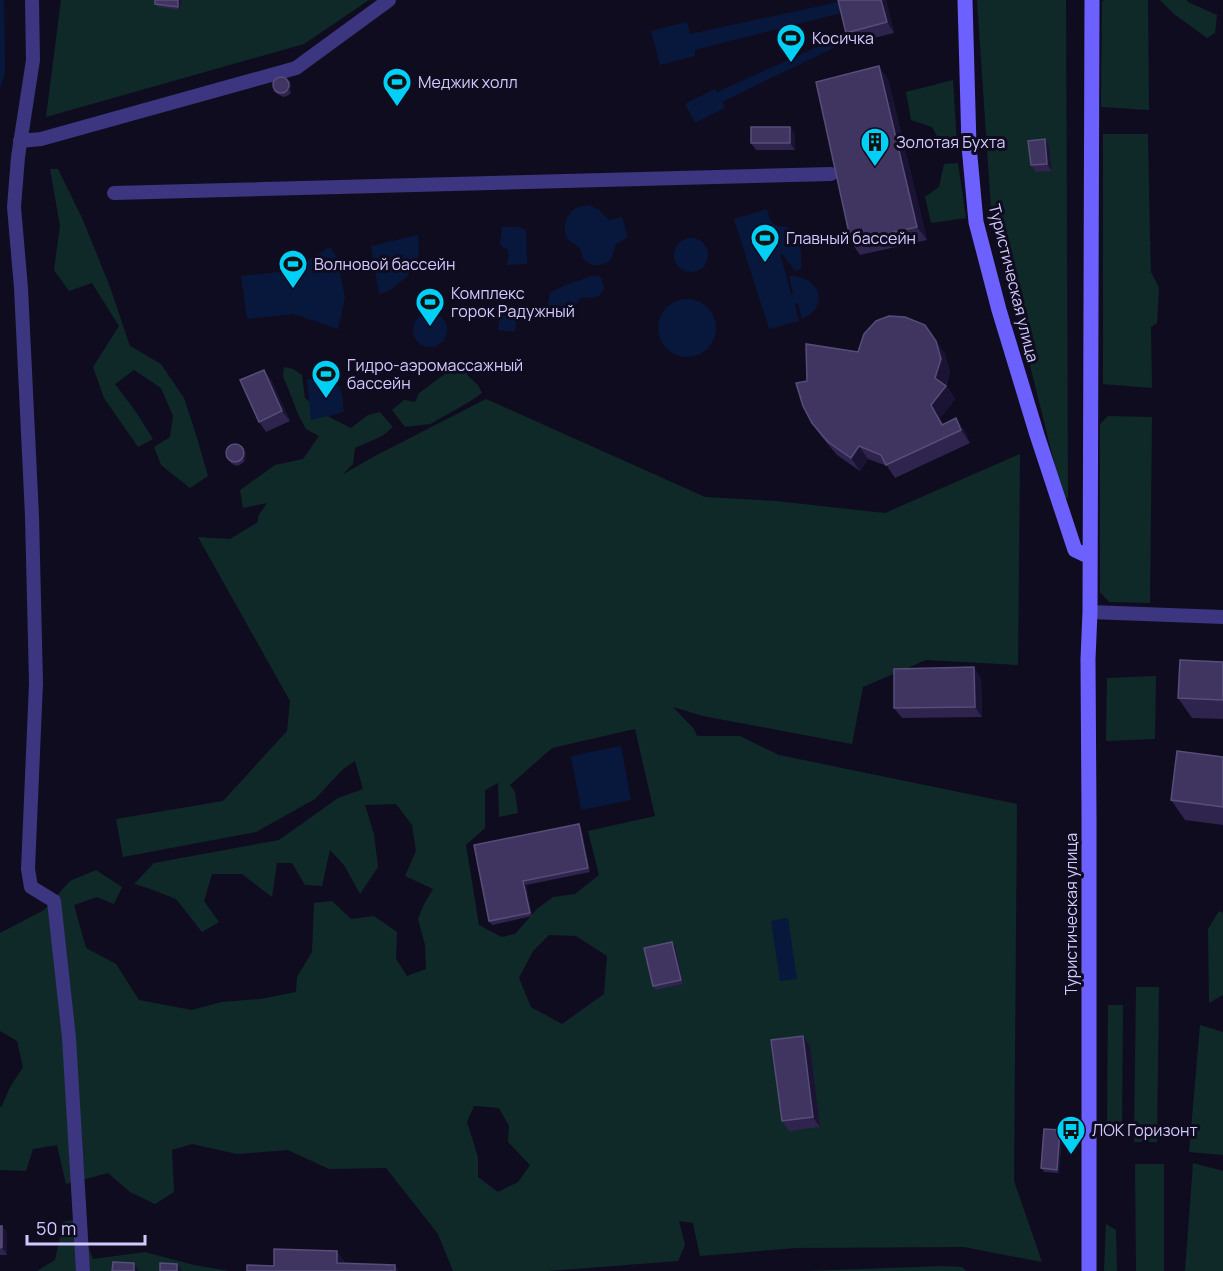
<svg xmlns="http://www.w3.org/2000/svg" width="1223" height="1271" font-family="Manrope,sans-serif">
  <rect width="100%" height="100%" fill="#100c1f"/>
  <path fill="#0f2929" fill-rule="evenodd" d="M61,0H369L304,44L46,117Z
    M977,0H1066L1068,498H1063L991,209Z
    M1104,0H1148L1149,110L1101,107L1102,2Z
    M1160,0H1187L1188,2L1217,15L1215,33L1207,38L1174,14Z
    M953,80L957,144L942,145L932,127L911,120L906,92Z
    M1103,134H1148L1150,241L1151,243L1150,244L1151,272L1159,288L1157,323L1151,327L1152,388L1103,384Z
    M958,163L966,218L931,223L925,197L939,187L944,164Z
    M50,169H58L83,220L110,287L130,346L161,364L184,398L197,438L208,476L190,488L161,465L154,447L170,437L173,416L161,388L134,370L115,384L136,412L153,439L138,447L104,398L93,367L119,326L92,283L69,291L54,270L60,226Z
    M460,363L470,368L467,375L478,385L482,393L469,402L430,424L405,427L392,410L404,400L415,402L419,393Z
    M284,367L293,369L302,375L305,398L331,418L351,428L368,415L380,412L393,427L382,436L355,448L353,464L342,475L373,457L486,399L705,497L776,501L885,513L1020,454L1018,665L926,660L863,687L852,744L703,716L673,707L694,729L697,736H740L779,755L1017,804L1014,1181L1042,1262L964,1247L796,1248L700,1256L693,1223L679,1221L685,1245L678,1261L548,1271H453L438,1234L386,1168L329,1169L288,1150L237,1154L192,1144L172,1150L174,1192L155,1204L130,1192L108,1173L66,1184L57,1145L33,1149L26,1171L0,1170V1107L2,1106L9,1089L23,1067L17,1041L0,1031V933L44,910L70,881L96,870L122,887L114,904L97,897L74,905L86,948L116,964L139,1000L192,1010L221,1002L260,999L296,992L297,977L312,952L314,903L332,901L351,919L374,916L397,932L396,959L407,976L426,969L425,945L418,919L424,904L433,889L405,876L416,851L412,825L396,804L365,805L374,834L378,867L360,894L344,865L330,850L322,886L305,885L292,863H277L272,897L242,874H212L204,901L219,922L202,932L176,899L148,888L134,884L154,863L279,840L338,798L363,789L355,761L343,769L315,799L256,832L123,857L116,819L223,801L287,731L290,701L198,537L230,539L258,522V516L267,503L243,508L240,490L275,465L303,459L319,436L306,429L299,416L283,376ZM635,729L655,816L588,831L599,875L575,894L553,897L537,909L515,934L502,937L479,925L466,845L485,828V790L498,783L499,817L518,813L515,792L510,785L552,748ZM549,935L576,936L607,956L604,994L562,1024L531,1007L519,978L533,951ZM474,1106L499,1108L509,1126L508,1142L530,1165L518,1182L498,1192L478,1177V1157L467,1122Z
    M1108,416L1152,417L1150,603L1109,602L1100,592V424Z
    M1156,676L1155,739L1106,741L1107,678Z
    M1219,911L1223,913V995L1209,1003L1208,929Z
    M1136,987H1159L1157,1142H1134Z
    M1108,1005H1123L1122,1131H1107Z
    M1200,1025L1223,1032V1155L1189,1152Z
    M1193,1163L1223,1171V1271H1185Z
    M1135,1164H1164V1271H1136Z
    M85,1217L88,1246L93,1259L145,1252L194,1265L229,1271H37L55,1260L63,1222Z
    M1106,1224L1116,1230L1117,1271H1104Z
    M944,1266L962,1267L966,1271H806Z"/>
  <path fill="#08183c" d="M0,0H4L5,72L0,89Z
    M843,1L845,12L695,50V56L660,65L651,31L687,22L690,34Z
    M851,32L852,39L722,102L725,108L695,123L685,104L715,89L717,92Z
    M588,205L598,209L609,220L622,217L628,237L616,244C614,248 614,253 612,257C607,267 590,268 584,259C582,257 582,253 581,250C578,245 571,243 567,238C562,229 566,214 575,209C579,206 583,206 588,205Z
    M767,209C770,223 773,227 788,227C801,243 802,249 801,269L795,271L784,256L780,253L791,294H793L789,276C809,275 828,291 814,311C811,314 806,317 802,319L798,303L795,304L799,321L769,329L734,219Z
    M502,227H519L526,230L527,264L506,265L509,256L508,250L503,247L500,244Z
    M418,235L419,255L407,277L388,291L379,294L371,246Z
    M674 255a17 17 0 1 1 34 0a17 17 0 1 1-34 0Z
    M330,247L337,258L345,298L338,329L294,314L247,319L241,276L289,271Z
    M592,276H598L601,278L604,289C597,302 591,295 579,299C572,314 566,316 551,310L548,304L550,293L563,286Z
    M658 328a29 29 0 1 1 58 0a29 29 0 1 1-58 0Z
    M505,308L511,309V313L517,314L515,332L498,330L500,313L505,314Z
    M413 330a17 17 0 1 1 34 0a17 17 0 1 1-34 0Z
    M329,378C344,385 342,398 344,412L311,420L307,379Z
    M621,746L631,800L581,810L571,756Z
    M788,918L797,979L780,981L771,921Z"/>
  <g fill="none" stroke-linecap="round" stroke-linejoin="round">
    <path stroke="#3c357f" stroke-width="14" d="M32,0L33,60L18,157L14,207L21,288L32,516L36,683L28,869L31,887L54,901L69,1038L83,1271
      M20,141L41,139L296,68L389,0
      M114,193L831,174
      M1090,612L1223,617"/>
    <path stroke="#6c61ff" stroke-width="15" d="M965,0L969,146L976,222L999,310L1037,435L1075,550L1090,557
      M1089,1271V815L1088,659L1090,612L1092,0"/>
  </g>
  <path fill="#2e244d" d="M181,0L180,10L158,7L155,4Z
    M838,0H886L894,33L853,43L846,33Z
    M888,79L927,240L860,255L851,242Z
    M288,81L291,84V93L287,96L283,97L276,93L273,90Z
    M795,134V150H756L751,143Z
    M1049,146L1052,171L1036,172L1031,165Z
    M925,325L945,354L950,372L946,386L955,399L940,418L943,424L956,418L965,432L970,443L895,478L887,466L868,459L860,471L837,455L821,436L812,423L807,381L858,352Z
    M264,370L271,380L290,421L266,432L259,422Z
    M243,448L245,452L246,456L245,461L241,464L237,466L232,464L226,457Z
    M1223,662V719L1192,718L1178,698Z
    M981,678L982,717L902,718L894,708Z
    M1223,757V825L1185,820L1171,800Z
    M581,827L590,872L526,885L532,916L492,925L489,921L474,845Z
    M672,942L675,945L683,984L655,990L653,986Z
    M810,1046L820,1127L789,1131L782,1121Z
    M1060,1130L1062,1133L1059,1173L1044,1172L1041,1168Z
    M0,1226H2L7,1233V1255H0Z"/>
  <path fill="#1b1333" d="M178,0H181L180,10L178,7Z
    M881,0H886L894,33L887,22Z
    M879,66L888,79L927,240L917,227Z
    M288,81L291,84V93L288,89Z
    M790,127L795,134V150L790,143Z
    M1045,139L1049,146L1052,171L1047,164Z
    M936,341L945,354L950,372L945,386L955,399L940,418L952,438L931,405L935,378Z
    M264,370L271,380L290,421L282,411Z
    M956,418L965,432L970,443L961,430Z
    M859,446L868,459L860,471L851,458Z
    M243,448L245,452L246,456L245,461L242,458Z
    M974,667L981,678L982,717L975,707Z
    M579,824L581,827L590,872L588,868Z
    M523,881L526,885L532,916L530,913Z
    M672,942L675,945L683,984L681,980Z
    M803,1036L810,1046L820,1127L813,1117Z
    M1060,1130L1062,1133L1059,1173L1057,1170Z
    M2,1226L7,1233V1255L2,1247Z
    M337,1251L351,1271L337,1263Z
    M134,1263L139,1270V1271H134Z
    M177,1264L182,1270V1271H177Z
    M395,1265L399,1271H395Z"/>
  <path fill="#403560" stroke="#574d79" stroke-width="1.5" d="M155,0H178V7L155,4Z
    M838,0H881L887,22L846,33Z
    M879,66L917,227L851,242L816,82Z
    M273 85a8 8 0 1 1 16 0a8 8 0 1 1-16 0Z
    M751,127H790V143H751Z
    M1045,139L1047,164L1031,165L1028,141Z
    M889,316L905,317L925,325L936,341L941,359L935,378L946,386L931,405L942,425L956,418L961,430L886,465L881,455L859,446L851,458L828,442L812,423L803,406L796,383L807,381L806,344L858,352L864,334L876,321Z
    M264,370L282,411L259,422L240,380Z
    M226 453a9 9 0 1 1 18 0a9 9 0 1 1-18 0Z
    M1180,660L1223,662V700L1178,698Z
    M974,667L975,707L894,708V669Z
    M1177,751L1223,757V807L1171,800Z
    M579,824L588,868L523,881L530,913L489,921L474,845Z
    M672,942L681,980L653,986L644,948Z
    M803,1036L813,1117L782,1121L771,1040Z
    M1044,1129L1060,1130L1057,1170L1041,1168Z
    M0,1226H2V1247L0,1248Z
    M274,1249L337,1251V1263L395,1265V1271H247V1265L274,1266Z
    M113,1262L134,1263V1271H112Z
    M160,1263L177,1264V1271H160Z"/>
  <defs>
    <g id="stadium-pin" transform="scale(1.5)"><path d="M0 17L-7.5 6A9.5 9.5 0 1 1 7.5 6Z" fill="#00d0f5" stroke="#100c1f"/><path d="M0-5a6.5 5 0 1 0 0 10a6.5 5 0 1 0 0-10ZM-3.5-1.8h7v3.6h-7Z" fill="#111"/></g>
    <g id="building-pin" transform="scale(1.5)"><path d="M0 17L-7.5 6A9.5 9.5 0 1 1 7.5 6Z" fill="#00d0f5" stroke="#100c1f"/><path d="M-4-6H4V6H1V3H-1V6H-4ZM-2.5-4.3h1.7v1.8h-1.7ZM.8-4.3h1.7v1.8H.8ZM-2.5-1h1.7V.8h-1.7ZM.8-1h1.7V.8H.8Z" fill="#111"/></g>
    <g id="bus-pin" transform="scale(1.5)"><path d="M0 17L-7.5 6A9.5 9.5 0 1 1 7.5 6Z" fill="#00d0f5" stroke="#100c1f"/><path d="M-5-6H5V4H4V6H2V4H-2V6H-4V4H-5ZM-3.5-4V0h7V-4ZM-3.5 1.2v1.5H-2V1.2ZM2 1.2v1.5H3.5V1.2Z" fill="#111"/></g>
  </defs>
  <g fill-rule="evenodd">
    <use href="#stadium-pin" x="791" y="38"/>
    <use href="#stadium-pin" x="397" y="82"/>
    <use href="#building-pin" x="875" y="142"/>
    <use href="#stadium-pin" x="765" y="238"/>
    <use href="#stadium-pin" x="293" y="264"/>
    <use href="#stadium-pin" x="430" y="302"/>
    <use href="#stadium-pin" x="326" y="374"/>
    <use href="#bus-pin" x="1071" y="1130"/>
  </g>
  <g text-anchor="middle" stroke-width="6" stroke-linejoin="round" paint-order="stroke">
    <g font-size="16" fill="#d2caff" stroke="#100c1f" text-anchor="start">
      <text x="812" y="44">Косичка</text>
      <text x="418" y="88">Меджик холл</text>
      <text x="896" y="148">Золотая Бухта</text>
      <text x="786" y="244">Главный бассейн</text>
      <text x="314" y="270">Волновой бассейн</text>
      <text x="451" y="299">Комплекс<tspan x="451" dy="18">горок Радужный</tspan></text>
      <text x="347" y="371">Гидро-аэромассажный<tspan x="347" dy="18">бассейн</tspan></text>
      <text x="1092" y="1136">ЛОК Горизонт</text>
    </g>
    <g font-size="16" fill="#d2caff" stroke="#100c1f">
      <text transform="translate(1014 283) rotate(76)" y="6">Туристическая улица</text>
      <text transform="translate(1071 914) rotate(-90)" y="6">Туристическая улица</text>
    </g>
  </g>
  <path d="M27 1235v9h118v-9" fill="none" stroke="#d2caff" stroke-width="3"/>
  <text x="36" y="1235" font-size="18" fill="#d2caff" stroke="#100c1f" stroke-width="4.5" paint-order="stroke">50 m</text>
</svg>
